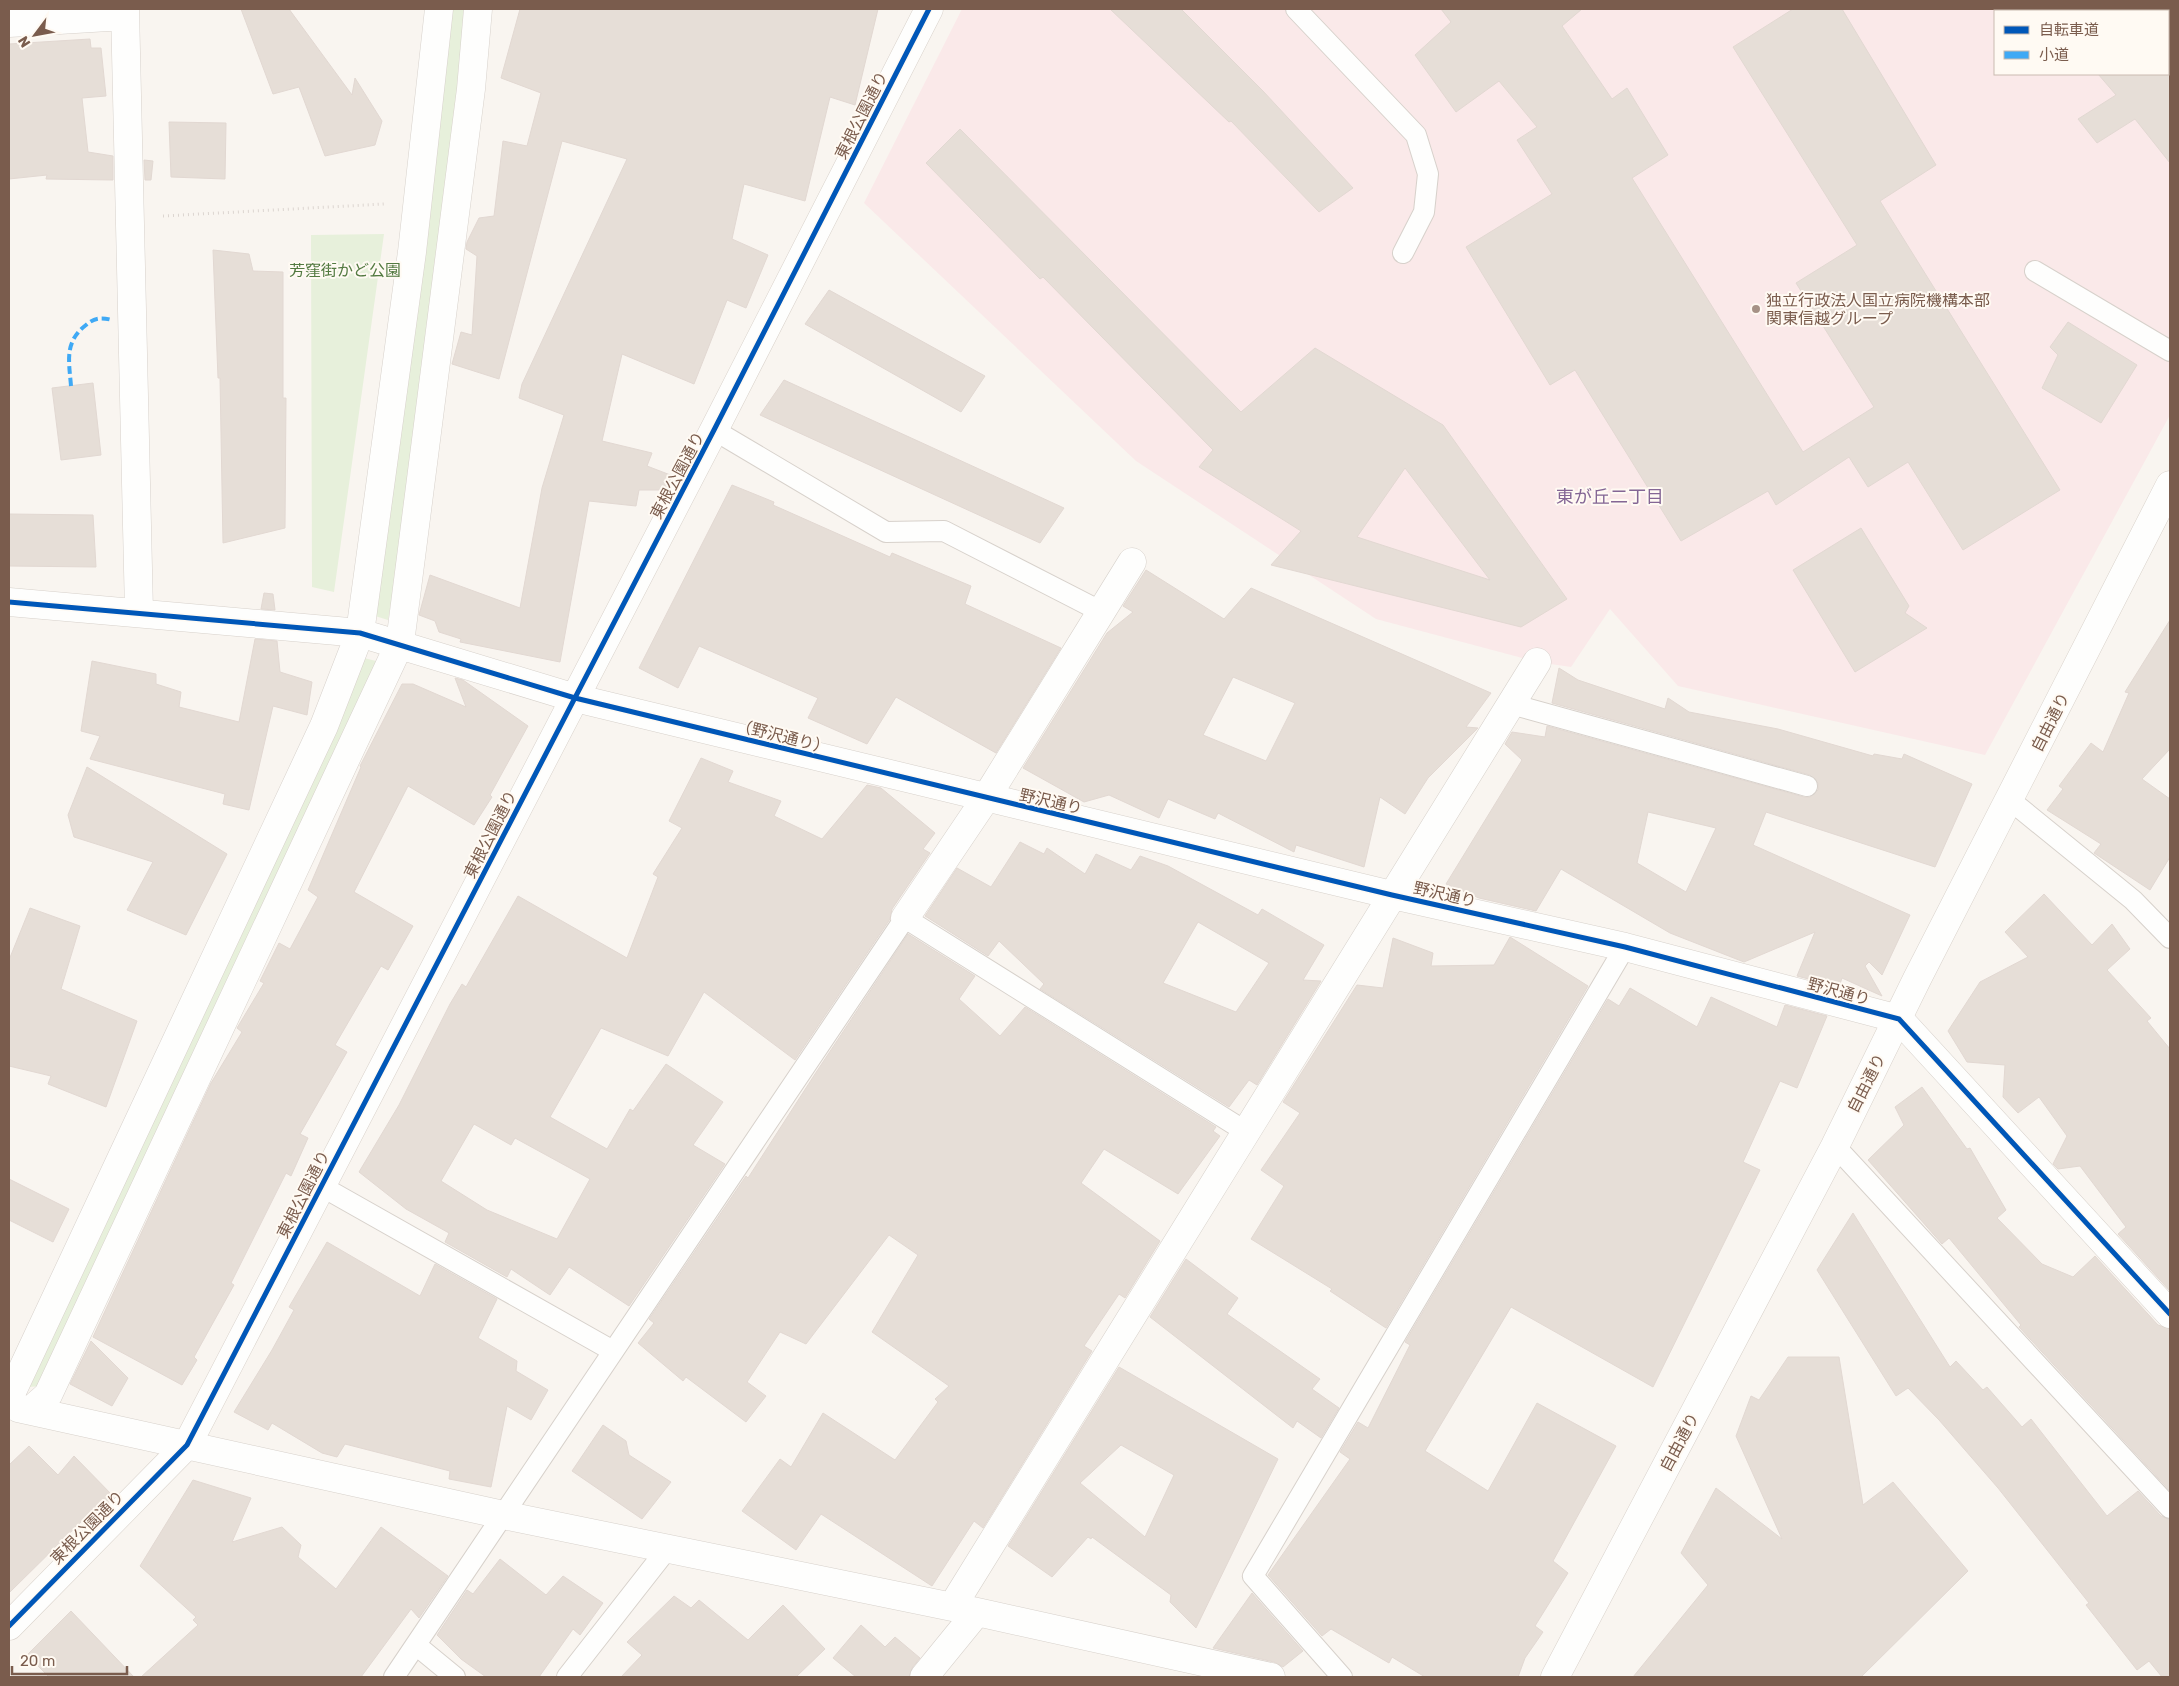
<svg xmlns="http://www.w3.org/2000/svg" width="2179" height="1686" font-family="Rubik,'Noto Sans JP',sans-serif">
  <rect width="100%" height="100%" fill="#f9f5f0"/>
  <path fill="#fae9e9" fill-rule="evenodd" d="M962,9H2170V415L1985,755L1678,686L1610,609L1571,667L1537,662L1376,619L1136,461L864,203ZM1995,11H2168V74H1995Z"/>
  <path fill="#e7f0db" d="M451,9H469L409,501L388,620L372,615Z
    M384,234L334,592L312,587L311,235Z
    M360,657L376,661L352,724L44,1386L27,1387Z"/>
  <path fill="#e6ded7" stroke="#e2d8d2" fill-rule="evenodd" d="M241,9H289L352,95L355,78L382,121L375,145L325,156L299,87L273,94Z
    M520,9H878L855,105L830,97L805,201L744,184L732,239L768,255L746,308L727,300L694,384L622,354L602,441L652,453L647,466L673,476L665,490H639L636,506L589,501L560,662L460,642L461,639L439,632L435,621L419,615L430,575L520,608L542,488L564,415L519,398L522,384L627,159L562,141L499,379L452,364L461,332L472,335L477,256L466,249L467,242L479,218L494,216L503,141L527,146L541,93L501,78Z
    M1110,9H1181L1263,91L1353,188L1319,212L1231,121L1229,122Z
    M1441,9H1582L1562,26L1612,99L1627,88L1668,155L1632,178L1803,452L1874,407L1796,283L1857,245L1733,47L1793,9H1842L1936,165L1880,201L2060,490L1963,550L1908,462L1868,487L1849,457L1776,505L1768,491L1681,541L1575,370L1550,385L1466,247L1552,194L1517,140L1537,127L1499,81L1456,112L1415,55L1451,22Z
    M90,39L91,48H101L106,96L82,98L88,152L113,156V180L46,179L47,175L9,179V44Z
    M2098,74H2170V163L2135,119L2097,143L2078,119L2116,95Z
    M169,122L226,123L225,179L171,177Z
    M960,129L1241,412L1315,348L1443,425L1567,599L1521,627L1271,565L1301,531L1199,467L1213,450L1043,277L1040,279L926,163ZM1405,468L1490,580L1357,537Z
    M144,160L153,161L151,180H145Z
    M213,250L249,254L253,271L283,272V398H286L285,528L223,543L220,378H218Z
    M829,290L985,376L961,412L805,324Z
    M2068,322L2137,365L2101,423L2042,388L2058,355L2050,347Z
    M784,380L920,442L1064,508L1040,543L760,415Z
    M93,383L101,455L61,460L52,388Z
    M732,485L774,502L773,505L890,557L892,553L971,586L965,604L1061,648L996,753L896,697L867,744L808,718L818,698L699,646L678,688L639,668Z
    M9,514L93,515L96,567L9,566Z
    M1861,528L1909,606L1905,613L1927,628L1855,672L1793,570Z
    M1146,570L1224,619L1251,588L1491,693L1466,727L1478,728L1428,778L1405,814L1380,797L1364,867L1296,845L1294,852L1218,813L1215,819L1168,799L1159,818L1109,795L1084,802L1023,768L1107,633L1133,612L1123,606ZM1233,677L1295,703L1266,761L1203,735Z
    M264,593L273,594L275,610L261,609Z
    M2170,620V749L2142,779L2170,799V857L2150,890L2094,853L2101,844L2047,810L2063,789L2059,786L2091,743L2103,752L2129,693L2125,692Z
    M255,639L277,641L280,672L312,682L307,715L273,706L249,810L223,804L225,794L90,759L100,736L81,731L92,661L156,674V684L181,692L179,707L239,722Z
    M1559,668L1578,680L1665,709L1668,698L1689,712L1778,729L1873,756L1874,754L1902,759L1904,754L1972,784L1935,867L1766,812L1753,845L1910,915L1882,975L1869,962L1865,966L1882,996L1842,978L1839,987L1797,976L1815,932L1744,962L1670,933L1561,869L1536,911L1479,898L1446,884L1522,760L1505,744L1512,732L1545,737L1547,726L1804,797H1810L1818,790V783L1810,775L1552,703ZM1648,812L1716,828L1686,892L1637,863Z
    M455,678L463,680L528,726L490,795L492,797L474,825L408,786L354,892L413,926L388,970L381,966L335,1045L347,1052L300,1134L308,1138L291,1176L286,1173L231,1283L234,1285L194,1357L197,1360L182,1385L93,1337L211,1083L242,1032L237,1028L264,983L260,981L279,943L290,949L318,897L308,890L361,767L360,766L402,684H413L466,707Z
    M701,758L733,771L728,782L781,801L774,816L822,839L867,785L881,788L935,833L923,849L930,853L892,909L890,919L795,1060L704,992L668,1056L601,1028L550,1117L607,1149L630,1109L633,1111L666,1064L723,1102L693,1145L725,1164L629,1306L569,1267L550,1295L511,1269L507,1277L445,1242L449,1233L406,1209L359,1172L399,1105L450,1004L462,984L466,987L518,896L627,958L658,877L653,874L682,828L669,821ZM474,1124L511,1145L515,1138L590,1179L557,1239L487,1210L441,1181Z
    M87,767L227,854L186,935L127,910L153,862L74,837L68,815Z
    M1020,842L1044,854L1047,848L1085,874L1096,854L1131,870L1140,856L1168,866L1258,915L1262,909L1324,945L1303,980L1321,981L1257,1085L1249,1080L1229,1107L1040,989L1044,984L999,941L988,956L925,916L957,868L991,887ZM1198,922L1269,963L1236,1012L1163,983Z
    M2044,894L2092,945L2112,924L2130,949L2107,970L2151,1018L2147,1021L2170,1049V1291L2118,1234L2126,1227L2080,1166L2058,1169L2053,1164L2067,1136L2039,1097L2018,1113L2003,1097L2005,1065L1967,1062L1948,1031L1980,982L2028,957L2005,932Z
    M30,908L80,926L61,989L137,1021L106,1107L48,1084L51,1076L9,1066V960Z
    M908,934L975,976L959,999L1000,1036L1025,1007L1216,1127L1213,1131L1220,1136L1178,1194L1104,1149L1081,1183L1160,1241L1125,1298L1119,1294L1084,1346L1092,1351L983,1528L974,1521L932,1586L821,1514L796,1550L742,1511L780,1459L791,1467L823,1413L895,1460L938,1402L935,1399L949,1386L872,1332L918,1255L889,1235L806,1344L780,1332L747,1382L766,1396L746,1422L686,1377L683,1381L638,1343L654,1323L649,1319L746,1176L748,1178L815,1074Z
    M1510,937L1588,986L1386,1328L1330,1291L1332,1289L1251,1239L1284,1186L1261,1170L1300,1113L1283,1102L1357,985L1383,988L1393,938L1433,953L1431,966L1494,965Z
    M1630,988L1697,1027L1711,997L1777,1027L1785,1005L1827,1016L1797,1088L1780,1081L1743,1162L1760,1170L1653,1387L1511,1307L1425,1451L1488,1491L1537,1403L1616,1446L1553,1561L1568,1573L1535,1626L1543,1632L1525,1658L1518,1677H1425L1392,1657L1389,1663L1331,1629L1322,1636L1268,1575L1350,1459L1340,1452L1358,1422L1368,1428L1410,1345L1405,1342L1608,999L1619,1006Z
    M1922,1087L1967,1149L1970,1148L2006,1210L1997,1218L2042,1264L2073,1277L2095,1256L2158,1325L2170,1329V1491L2019,1327L2021,1325L1949,1238L1942,1244L1868,1160L1904,1125L1895,1107Z
    M9,1179L69,1209L53,1242L9,1220Z
    M1853,1213L1950,1367L1956,1361L1983,1390L1987,1387L2022,1427L2031,1419L2107,1516L2138,1491L2161,1516L2170,1520V1677H2162L2149,1661L2137,1670L2086,1605L2089,1603L1998,1488L1939,1420L1908,1388L1896,1396L1817,1270Z
    M327,1242L420,1296L435,1264L497,1299L478,1338L517,1361L516,1371L548,1390L531,1420L507,1406L491,1487L449,1479L450,1471L345,1444L337,1457L322,1453L272,1423L268,1430L234,1412L272,1350L294,1310L289,1307Z
    M1186,1259L1238,1298L1227,1314L1320,1379L1312,1389L1339,1408L1321,1438L1297,1421L1293,1428L1150,1317Z
    M91,1341L128,1378L112,1406L70,1384Z
    M1788,1357H1839L1863,1505L1893,1482L1968,1571L1861,1677H1633L1708,1585L1681,1553L1716,1488L1782,1539L1736,1436L1751,1396L1759,1400Z
    M1119,1367L1278,1459L1196,1628L1170,1602L1171,1595L1092,1537L1091,1539L1088,1537L1052,1577L1008,1546ZM1121,1445L1174,1475L1145,1537L1080,1483Z
    M603,1425L626,1441L629,1455L671,1482L642,1519L572,1471Z
    M29,1446L58,1475L74,1456L114,1497L90,1521L86,1517L9,1593V1465Z
    M193,1480L251,1498L232,1542L282,1527L301,1545L298,1557L336,1589L381,1527L448,1576L419,1618L411,1609L361,1677H141L198,1625L193,1620L196,1617L140,1566Z
    M500,1559L546,1595L563,1576L603,1603L580,1635L573,1629L539,1677H486L461,1659L437,1635L467,1590L473,1594Z
    M1252,1593L1303,1651L1283,1667L1274,1662L1213,1648Z
    M674,1596L691,1608L699,1600L748,1640L783,1605L825,1649L796,1677H621L642,1655L627,1642Z
    M71,1611L134,1677H49L27,1655Z
    M861,1625L885,1647L895,1637L920,1658L912,1668L909,1677H856L833,1658Z"/>
  <g fill="none" stroke-linecap="round" stroke-linejoin="round">
    <g stroke="#d7d1cb" stroke-width="22">
      <path id="lane" d="M1296,9L1416,135L1428,174L1424,212L1403,253
        M2035,271L2170,351
        M714,430L886,532L944,531L1100,611
        M1511,704L1807,786
        M2010,800L2133,900L2170,938
        M1835,1146L2170,1508
        M321,1186L613,1351
        M416,1645L455,1677
        M394,1677L905,918L1248,1133
        M567,1677L668,1548
        M1342,1677L1253,1576L1625,947"/>
    </g>
    <g stroke="#d7d1cb" stroke-width="29">
      <path id="street" d="M125,9L139,612
        M9,23L125,16
        M9,602L360,633L575,698L1392,895L1625,947L1899,1019L2170,1314
        M905,918L986,798L1132,562
        M9,1398L324,726L360,633L412,252L439,9
        M18,1408L503,1515L977,1612L1271,1677
        M31,1410L48,1395L400,643L471,89L478,9
        M952,1607L1537,662
        M924,1677L977,1612"/>
    </g>
    <g stroke="#d9d2cb" stroke-width="29">
      <path id="secondary" d="M9,1626L187,1445L714,430L929,9
        M1555,1677L1835,1146L1917,979L2170,485"/>
    </g>
    <path stroke="#dcd5d0" stroke-width="3" stroke-dasharray="1 4" stroke-linecap="butt" d="M163,216L384,204"/>
    <use href="#lane" stroke="#fefefd" stroke-width="20"/>
    <use href="#street" stroke="#fefefd" stroke-width="28"/>
    <use href="#secondary" stroke="#fefefd" stroke-width="28"/>
    <path stroke="#3fa9f5" stroke-width="4" stroke-dasharray="8 4" stroke-linecap="butt" d="M71,386C69,361 64,342 86,325C94,318 101,317 112,320"/>
    <g stroke="#fffaf3" stroke-width="8">
      <path id="cycleway" d="M9,602L360,633L575,698L1392,895L1625,947L1899,1019L2170,1314
        M9,1626L187,1445L714,430L929,9"/>
    </g>
    <use href="#cycleway" stroke="#0057b8" stroke-width="5"/>
  </g>
  <circle fill="#a69286" stroke="#fffaf3" stroke-width="2" cx="1756" cy="309" r="5"/>
  <g text-anchor="middle" stroke-width="4" stroke-linejoin="round" paint-order="stroke">
    <g font-size="16" fill="#7a5c4d" stroke="#fffaf3">
      <text transform="translate(861 115) rotate(-63)" y="6">東根公園通り</text>
      <text transform="translate(677 475) rotate(-62)" y="6">東根公園通り</text>
      <text transform="translate(2050 722) rotate(-63)" y="6">自由通り</text>
      <text transform="translate(783 736) rotate(14)" y="6">（野沢通り）</text>
      <text transform="translate(1051 801) rotate(13)" y="6">野沢通り</text>
      <text transform="translate(490 834) rotate(-63)" y="6">東根公園通り</text>
      <text transform="translate(1445 894) rotate(13)" y="6">野沢通り</text>
      <text transform="translate(1839 991) rotate(15)" y="6">野沢通り</text>
      <text transform="translate(1866 1083) rotate(-63)" y="6">自由通り</text>
      <text transform="translate(303 1194) rotate(-63)" y="6">東根公園通り</text>
      <text transform="translate(1679 1442) rotate(-62)" y="6">自由通り</text>
      <text transform="translate(87 1527) rotate(-45)" y="6">東根公園通り</text>
    </g>
    <g font-size="16" fill="#537a41" stroke="#fffaf3">
      <text x="345" y="276">芳窪街かど公園</text>
    </g>
    <g font-size="16" fill="#7a5c4d" stroke="#fffaf3" text-anchor="start">
      <text x="1766" y="306">独立行政法人国立病院機構本部<tspan x="1766" dy="18">関東信越グループ</tspan></text>
    </g>
    <g font-size="18" fill="#846695" stroke="#fffaf3">
      <text x="1610" y="503">東が丘二丁目</text>
    </g>
  </g>
  <rect width="2179" height="1686" fill="none" stroke="#7a5c4d" stroke-width="20"/>
  <rect x="1994" y="10" width="175" height="65" fill="#fffaf3" stroke="#cabbb1"/>
  <rect x="2004" y="26" width="25" height="8" fill="#0057b8" stroke="#cabbb1"/>
  <text x="2039" y="35" font-size="15" fill="#7a5c4d">自転車道</text>
  <rect x="2004" y="51" width="25" height="8" fill="#3fa9f5" stroke="#cabbb1"/>
  <text x="2039" y="60" font-size="15" fill="#7a5c4d">小道</text>
  <g transform="translate(35 35) rotate(238)" stroke="#fffaf3" stroke-width="4" paint-order="stroke">
  <path d="M0-4L9 19L0 12L-9 19Z" fill="#7a5c4d"/>
  <text y="-8" font-size="14" font-weight="bold" text-anchor="middle" fill="#7a5c4d">N</text>
  </g>
  <path d="M12 1666v8h115v-8" fill="none" stroke="#7a5c4d" stroke-width="2.5"/>
  <text x="20" y="1666" font-size="15" fill="#7a5c4d" stroke="#fffaf3" stroke-width="4" paint-order="stroke">20 m</text>
</svg>
